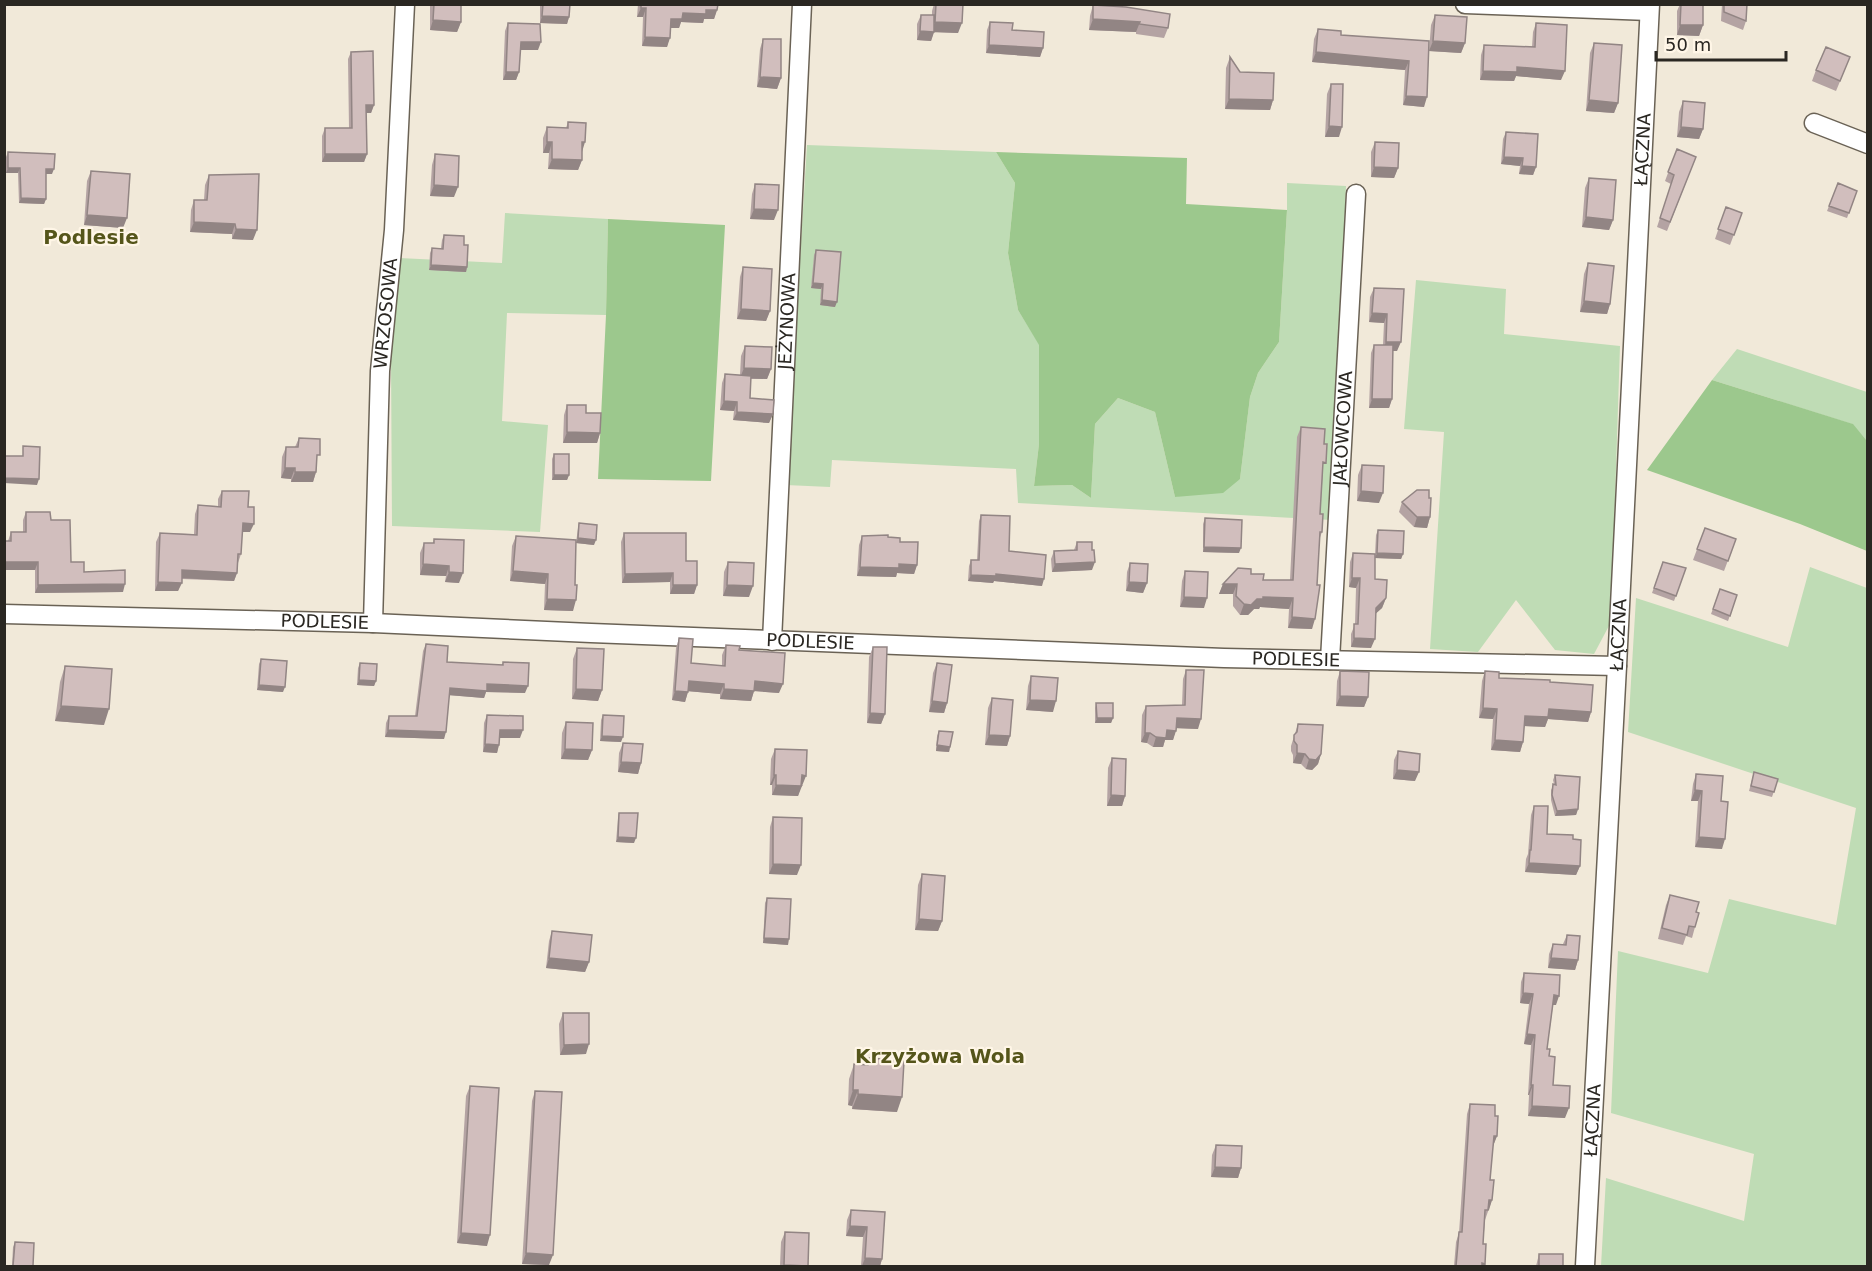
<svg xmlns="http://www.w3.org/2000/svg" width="1872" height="1271" font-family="'DejaVu Sans',sans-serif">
  <rect width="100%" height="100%" fill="#f1e9d9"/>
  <path fill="#bfdcb5" d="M807,145L996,152L1015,183L1008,253L1018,310L1039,344V444L1034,486L1072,485L1091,498L1095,424L1118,398L1155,412L1175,497L1240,479L1250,397L1258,373L1279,342L1287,210V183L1346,186L1332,520L1018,503L1016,469L832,460L830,487L786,485Z
    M505,213L608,219L606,315L507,313L502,421L548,425L540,532L392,526L391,357L399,258L502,263Z
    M1416,280L1506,289L1504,334L1620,346L1611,622L1594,654L1555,650L1516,600L1478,652L1430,649L1444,432L1404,429Z
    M1737,349L1867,392V441L1852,424L1712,380Z
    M1810,567L1867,588V1266H1601L1606,1178L1744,1221L1754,1154L1611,1113L1618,951L1708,973L1729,899L1836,925L1856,808L1628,732L1636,598L1788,647Z"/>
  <path fill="#9cc88d" d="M996,152L1187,158L1186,204L1287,210L1279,342L1258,373L1250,397L1240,479L1223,493L1175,497L1155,412L1118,398L1095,424L1091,498L1072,485L1034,486L1039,444V345L1018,310L1008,253L1015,183Z
    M608,219L725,225L711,481L598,479L606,315Z
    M1712,380L1853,424L1867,441V551L1800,524L1647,470Z"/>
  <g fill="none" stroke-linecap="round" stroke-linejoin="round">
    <g stroke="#6a6255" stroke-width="21">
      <g id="minor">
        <path d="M1465,4L1649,11"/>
        <path d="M1814,123L1868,144"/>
        <path id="s1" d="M4,614L373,623L591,633L1224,658L1617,666"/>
        <path id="s2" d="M373,623L380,371L394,230L405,4"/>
        <path id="s3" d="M772,641L802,4"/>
        <path id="s4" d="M1330,660L1356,194"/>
        <path id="s5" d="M1585,1266L1617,666L1650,4"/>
      </g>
    </g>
    <use href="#minor" stroke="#fff" stroke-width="18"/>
  </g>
  <path fill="#b4a3a3" d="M430,4H461V22L457,32L430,30Z
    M540,4H570L569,17L567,24L540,23Z
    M638,4H718L717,10L714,19H704L703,23L681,22L679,28H671L667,47L642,46L643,17H637Z
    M934,4H963L958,33L934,32L931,41L917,40V24L921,15H932V11Z
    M1680,4H1703V25L1699,36L1677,35V11Z
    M1722,4H1747L1746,21L1743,30L1721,21Z
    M1093,5L1168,28L1164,38L1136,34V32L1089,30L1090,16Z
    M1435,15L1465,43L1461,53L1429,51L1431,25Z
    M990,22L1012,30L1043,48L1040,57L986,53L987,30Z
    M508,23L538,50H520L519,72L516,80H503L505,31Z
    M1536,23L1561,80L1516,76L1514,81L1480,80L1481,55L1484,45L1532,47L1533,32Z
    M1318,29L1341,35L1429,41L1424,107L1403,105L1405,70L1312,62L1314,39Z
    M763,39L781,78L777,89L757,87L760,49Z
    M1594,43L1618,103L1614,113L1586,111L1590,53Z
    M351,52L374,105L371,113H366L367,154L364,162H322V136L325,128H349L348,59Z
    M1230,57L1240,72L1273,100L1270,110L1225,109L1226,68Z
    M1846,67L1836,91L1812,81L1816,70Z
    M1331,84L1339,137H1325L1327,94Z
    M1683,101L1703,129L1699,139L1677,137L1679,112Z
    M568,122L582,152V160L578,170L548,169L549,153H543V138L547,127L566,128Z
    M1506,132L1536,167L1533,175L1519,174L1520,166L1501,164L1503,139Z
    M1375,142L1398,168L1394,178L1371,177V152Z
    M1677,149L1696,157L1667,231L1657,227L1671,184L1665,181Z
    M8,152L52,174H46V199L44,204L19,203L18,173H6V157Z
    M435,154L454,197L430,196L432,165Z
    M91,171L123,228L84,225L87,181Z
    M209,175L253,240L232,239V234L190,232L191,210L194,200H204L205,185Z
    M1589,178L1613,220L1609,230L1582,227L1585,188Z
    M1838,183L1857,191L1847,218L1827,211Z
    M755,184L774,220L750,219L752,194Z
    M1726,207L1742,213L1730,245L1715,239Z
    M444,235L467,267L466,272L429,270L430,253L432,248H441L442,240Z
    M816,250L835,307L820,305L821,289L811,288L814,255Z
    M1588,263L1610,304L1607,314L1580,312L1584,274Z
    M743,267L770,311L766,321L737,319L740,277Z
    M1374,288L1404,289L1397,351H1393L1392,399L1389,408H1369L1371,353L1374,345H1383L1384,323L1369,322L1370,297Z
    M745,346L771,369L767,379H751L750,398L773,414L769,423L733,420L734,411L720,410L722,383L725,374L740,375L741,356Z
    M567,405L600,433L597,443H563L564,415Z
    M1301,427L1323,471L1320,514L1322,532L1319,540L1312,629L1288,628L1289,609L1260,607L1259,609H1254L1248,615H1240L1233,606V594H1219L1223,584L1251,574L1263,580H1290L1297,437Z
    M299,438L317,464L316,472L313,482H291V479L281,478L282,457L286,447H295Z
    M554,454L569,475L567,480H552V459Z
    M1362,465L1379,503L1357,501L1358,475Z
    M222,491L248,507L250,532H242L241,554L238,563L237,573L234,581L182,579L178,591H155L156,542L160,533L194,534L195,514L198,505L218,506V499Z
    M1402,502L1430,517L1427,528L1414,527L1399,512Z
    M26,512L51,520L71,562L84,572L123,592L35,593V570H4V541H8L11,532H23V520Z
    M981,515L1009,551L1042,586L994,581L993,583L968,581L969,566L971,560H977L979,521Z
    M1205,518L1239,553L1203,552V524Z
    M579,523L594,545L576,543L578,528Z
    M1705,528L1736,539L1724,571L1693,560Z
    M1378,530L1403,554L1401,559L1375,558V579L1386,598L1382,608L1375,614L1371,648L1351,647V634L1355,624L1356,588L1349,587L1350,562L1353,553L1375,555L1376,535Z
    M624,533L686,561L697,585L694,594H670V582L622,583L621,542Z
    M516,536L576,540L573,611L544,610L545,584L510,581L512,546Z
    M862,536L888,537L900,542L917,565L914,574L897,573L896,577L857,576L859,545Z
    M434,539L459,583L445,582L446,576L420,575V553L424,543H433Z
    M1077,542L1092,570L1052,572L1051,559L1054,551L1074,550Z
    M728,562L749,597L723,596L724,572Z
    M1663,562L1686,568L1674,601L1652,593Z
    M1130,563L1147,583L1143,593L1126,591L1127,572Z
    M1185,571L1204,608L1180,607L1182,581Z
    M1720,589L1737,595L1728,621L1711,614Z
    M679,638L691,663L722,666V655L726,645L739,650L779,693L754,691L751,701L720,699V694L688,691L685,702L672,700L676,648Z
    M426,644L447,662L502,665L503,662L525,693L486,692L484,698L449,695L444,739L385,737L386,723L389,716H415L423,651Z
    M873,647L885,714L881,724L867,723L869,657Z
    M577,648L602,690L598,701L572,699L573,659Z
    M261,659L283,692L257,690L259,664Z
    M360,663L376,681L374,686L357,685L358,668Z
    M937,663L947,703L944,713L929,712L933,673Z
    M65,666L104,725L55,721L60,682Z
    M1186,670L1198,729L1176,728L1173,740H1165L1163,747H1153L1147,743L1141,742L1142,715L1146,706L1182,705L1183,679Z
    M1340,671L1368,697L1364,707L1336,706L1337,681Z
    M1485,671L1499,678L1550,682L1591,712L1588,722L1548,719L1545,727L1524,726L1523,742L1520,752L1491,750L1493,719L1479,718L1482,681Z
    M1031,676L1053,712L1026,710L1028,686Z
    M992,698L1010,736L1007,746L985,745L988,708Z
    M1096,703L1113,718L1111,723H1095V708Z
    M487,715L520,738H500L497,753L483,752L484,723Z
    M603,715L621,742L600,741L601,720Z
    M566,722L592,750L588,760L561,759L562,733Z
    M1298,724L1321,754L1318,764L1312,770L1306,769L1301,764L1293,763V755L1291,751V746Z
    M939,731L950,747L949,752L936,751L937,736Z
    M623,743L641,763L638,774L618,772L619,753Z
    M775,749L803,786H801L798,796L772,795V785H770L771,759Z
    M1398,751L1415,781L1393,779L1394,760Z
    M1112,758L1125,796L1122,806H1107L1108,768Z
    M1754,772L1778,779L1772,797L1749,791Z
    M1696,774L1721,801L1722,849L1695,847L1698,801H1691L1693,784Z
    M1555,775L1578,809L1576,815L1555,816L1551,800V790L1554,784L1553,780Z
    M1534,806L1547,834L1580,866L1576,875L1525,872L1526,859L1528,854L1531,815Z
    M619,813L634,843L616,842L618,818Z
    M773,817L797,875L769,874L770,827Z
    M922,874L942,921L938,931L915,930L918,885Z
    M1670,895L1696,912L1695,927L1692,938L1686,936L1683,945L1658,939L1666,905Z
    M767,898L788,945L763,943L765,903Z
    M552,931L589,962L585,972L546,968L549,941Z
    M1567,935L1578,960L1575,970L1548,968L1549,954L1553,944H1563Z
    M1524,973L1556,1005H1553L1547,1049L1549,1056L1553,1085L1565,1118L1528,1116L1529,1095H1528L1531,1045L1524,1044L1529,1004L1520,1003L1521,982Z
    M563,1013L586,1054L560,1055L559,1024Z
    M869,1058L897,1112L852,1109V1106L848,1105L849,1079L854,1064L867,1065Z
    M470,1086L487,1246L457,1243L466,1096Z
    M535,1091L549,1265L522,1264L532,1101Z
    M1470,1104L1495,1116L1497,1136L1493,1146L1490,1180L1492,1200L1485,1220L1483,1244L1485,1264L1484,1266H1454L1456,1242L1459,1233L1467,1114Z
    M1216,1145L1241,1168L1238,1178L1211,1177L1212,1155Z
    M851,1210L885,1212L882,1259L880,1266H861L863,1237L846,1236L847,1220Z
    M785,1232L809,1233L807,1266H780L781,1242Z
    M15,1242L33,1266H12L13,1247Z
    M1539,1254L1563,1266H1536Z"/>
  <path fill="#928584" d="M641,8H646L643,17H637Z
    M706,10H717L714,19H704L703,23L681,22L679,28H668L671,19L683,13Z
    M542,16L569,17L567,24L540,23Z
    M1093,19L1140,22L1136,32L1089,30Z
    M433,20L461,22L457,32L430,30Z
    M935,22L962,23L958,33L931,32Z
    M1680,25H1703L1699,36L1677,35Z
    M920,31L934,32L931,41L917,40Z
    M645,37L670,38L667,47L642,46Z
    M1433,41L1465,43L1461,53L1429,51Z
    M521,42H541L538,50H518Z
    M989,45L1043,48L1040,57L986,53Z
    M1316,52L1409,61L1405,70L1312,62Z
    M1517,67L1565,71L1561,80L1516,76L1514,81L1480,80L1483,71Z
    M506,72H519L516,80H503Z
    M760,77L781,78L777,89L757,87Z
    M1406,96L1427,97L1424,107L1403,105Z
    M1229,99L1273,100L1270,110L1225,109Z
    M1589,100L1618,103L1614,113L1586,111Z
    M366,105H374L371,113H363Z
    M1329,126L1342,127L1339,137H1325Z
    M1681,127L1703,129L1699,139L1677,137Z
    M547,142H552L549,153H543Z
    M582,142H585L582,152Z
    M325,154H367L364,162H322Z
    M1504,157L1523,158L1520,166L1501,164Z
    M552,159L582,160L578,170L548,169Z
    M1522,166L1536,167L1533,175L1519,174Z
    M1374,167L1398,168L1394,178L1371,177Z
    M8,168H20L18,173H6Z
    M46,169H54L52,174H45Z
    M434,185L458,187L454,197L430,196Z
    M21,198L46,199L44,204L19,203Z
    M754,209L778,210L774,220L750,219Z
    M87,215L127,218L123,228L84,225Z
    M1586,217L1613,220L1609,230L1582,227Z
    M194,222L235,224L232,234L190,232Z
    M236,229L257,230L253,240L232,239Z
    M431,265L467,267L466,272L429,270Z
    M813,283L823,284L821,289L811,288Z
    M822,300L837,302L835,307L820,305Z
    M1584,301L1610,304L1607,314L1580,312Z
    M741,309L770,311L766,321L737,319Z
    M1372,313L1387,314L1384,323L1369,322Z
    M1386,342H1401L1397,351H1382Z
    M744,368L771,369L767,379L740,378Z
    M1372,399H1392L1389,408H1369Z
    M724,401L737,402L734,411L720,410Z
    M737,412L773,414L769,423L733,420Z
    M567,432L600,433L597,443H563Z
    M285,468H295L291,479L281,478Z
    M295,472H316L313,482H291Z
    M554,475H569L567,480H552Z
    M5,478L39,479L37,485L4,483Z
    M1361,491L1383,493L1379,503L1357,501Z
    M1417,517H1430L1427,528L1414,527Z
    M243,523L254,524L250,532H239Z
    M578,538L596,540L594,545L576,543Z
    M1204,547L1241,548L1239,553L1203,552Z
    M1377,553L1403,554L1401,559L1375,558Z
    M4,562H38L35,570H4Z
    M1095,562L1092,570L1052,572L1055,564Z
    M423,564L449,566L446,576L420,575Z
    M899,564L917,565L914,574L897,573L896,577L857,576L860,567Z
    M182,570L237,573L234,581L179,578Z
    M513,571L548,574L545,584L510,581Z
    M449,572L463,573L459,583L445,582Z
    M673,573L670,582L622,583L625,574Z
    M996,574L1044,579L1042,586L994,581L993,583L968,581L971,575Z
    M1352,578H1360L1356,588L1349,587Z
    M158,582L182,583L178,591H155Z
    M1129,582L1147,583L1143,593L1126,591Z
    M125,584L123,592L35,593L38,585Z
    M1223,584H1237L1233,594H1219Z
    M673,585H697L694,594H670Z
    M727,585L753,586L749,597L723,596Z
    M1184,597L1207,598L1204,608L1180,607Z
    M1263,597L1293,598L1289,609L1260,607L1259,609H1254L1248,615H1240L1244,604Z
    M1386,598L1382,608L1372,617L1376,608Z
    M547,599L576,600L573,611L544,610Z
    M1292,617L1315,619L1312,629L1288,628Z
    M1354,638L1375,639L1371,648L1351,647Z
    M359,680L376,681L374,686L357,685Z
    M689,681L724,684L720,694L686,691Z
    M755,681L783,684L779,693L754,691L751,701L720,699L724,689Z
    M487,684L528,686L525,693L486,692L484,698L447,695L450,688Z
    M259,685L285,687L283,692L257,690Z
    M576,689L602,690L598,701L572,699Z
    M675,691L688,692L685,702L672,700Z
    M1340,696L1368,697L1364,707L1336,706Z
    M1030,700L1056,701L1053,712L1026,710Z
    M932,701L947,703L944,713L929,712Z
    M61,706L109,709L104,725L55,721Z
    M1483,708L1497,709L1493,719L1479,718Z
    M1549,709L1591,712L1588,722L1548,719L1545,727L1522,726L1525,716Z
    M870,713L885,714L881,724L867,723Z
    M1097,718H1113L1111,723H1095Z
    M1177,718L1201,719L1198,729L1173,728Z
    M388,730L446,732L444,739L385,737Z
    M500,730H523L520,738H497Z
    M1167,730L1176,731L1173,740H1165L1163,747H1153L1156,737Z
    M1145,733H1150L1147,743L1141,742Z
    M989,735L1010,736L1007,746L985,745Z
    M602,736L623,737L621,742L600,741Z
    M1495,740L1523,742L1520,752L1491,750Z
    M485,744L499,745L497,753L483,752Z
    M937,745L950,747L949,752L936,751Z
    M565,749L592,750L588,760L561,759Z
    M1297,753L1305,754L1301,764L1293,763Z
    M1321,754L1318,764L1312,770L1306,769L1309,759Z
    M621,762L641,763L638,774L618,772Z
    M1397,770L1419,772L1415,781L1393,779Z
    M774,775H776L772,785H770Z
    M802,775L806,776L798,796L772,795L776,785Z
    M1695,790L1702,791L1698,801H1691Z
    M1111,795L1125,796L1122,806H1107Z
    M1578,809L1576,815L1555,816L1557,811Z
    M618,837L636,838L634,843L616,842Z
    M1699,837L1725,839L1722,849L1695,847Z
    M1529,863L1580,866L1576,875L1525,872Z
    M773,864L801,865L797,875L769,874Z
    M919,919L942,921L938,931L915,930Z
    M764,938L789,939L788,945L763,943Z
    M549,958L589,962L585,972L546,968Z
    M1551,958L1578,960L1575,970L1548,968Z
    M1523,993L1533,994L1529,1004L1520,1003Z
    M1554,995L1559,996L1556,1005H1551Z
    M1527,1034L1535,1035L1531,1045L1524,1044Z
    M589,1044L586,1054L560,1055L564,1045Z
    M1531,1085H1533L1529,1095H1528Z
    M853,1090H858L852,1106L848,1105Z
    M858,1094L902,1097L897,1112L852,1109Z
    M1532,1106L1569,1108L1565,1118L1528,1116Z
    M1494,1136H1497L1493,1146Z
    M1215,1167L1241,1168L1238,1178L1211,1177Z
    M1489,1200H1492L1489,1210H1485Z
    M850,1226L867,1227L863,1237L846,1236Z
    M461,1233L490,1235L487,1246L457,1243Z
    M526,1253L553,1255L549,1265L522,1264Z
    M865,1258L882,1259L880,1266H862Z
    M784,1265L808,1266H783Z"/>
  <path fill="#d1bebd" stroke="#928584" stroke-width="1.5" d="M434,4H461V22L433,20Z
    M543,4H570L569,17L542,16Z
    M641,4H718L717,10H706V14L683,13L682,19H671L670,38L645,37L646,8H641Z
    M936,4H963L962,23L935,22Z
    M1681,4H1703V25H1680Z
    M1724,4H1747L1746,21L1724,12Z
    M1093,5L1126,7L1170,14L1168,28L1139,24L1140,22L1093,19Z
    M921,15H934V32L920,31Z
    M1435,15L1467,17L1465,43L1433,41Z
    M990,22L1013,23L1012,30L1044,32L1043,48L989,45Z
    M508,23L540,24L541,42H521L519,72H506Z
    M1536,23L1567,25L1565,71L1517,67V72L1483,71L1484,45L1535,47Z
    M1318,29L1341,31V35L1429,41L1427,97L1406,96L1409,61L1316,52Z
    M763,39H781V78L760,77Z
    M1594,43L1622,45L1618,103L1589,100Z
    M1826,47L1850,57L1840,81L1816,70Z
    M373,51L374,105H366L367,154H325V128H352L351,52Z
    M1230,57L1240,72L1274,73L1273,100L1229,99Z
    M1331,84H1343L1342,127L1329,126Z
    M1683,101L1705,103L1703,129L1681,127Z
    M568,122L586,123L585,142H582V160L552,159V142H547V127L568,128Z
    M1506,132L1538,134L1536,167L1522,166L1523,158L1504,157Z
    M1375,142L1399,143L1398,168L1374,167Z
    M1677,149L1696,157L1670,222L1660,218L1674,175L1668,172Z
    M8,152L55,154L54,169H46V199L21,198L20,168H8Z
    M435,154L459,156L458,187L434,185Z
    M91,171L130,174L127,218L87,215Z
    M259,174L257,230L236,229L235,224L194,222V200H207L209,175Z
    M1589,178L1616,180L1613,220L1586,217Z
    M1838,183L1857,191L1849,213L1829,206Z
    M755,184L779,185L778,210L754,209Z
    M1726,207L1742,213L1734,235L1718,229Z
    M444,235L464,236V245H468L467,267L431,265L432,248L443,249Z
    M816,250L841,252L837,302L822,300L823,284L813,283Z
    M1588,263L1614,266L1610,304L1584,301Z
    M743,267L772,269L770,311L741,309Z
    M1374,288L1404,289L1401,342H1386L1387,314L1372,313Z
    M1374,345H1393L1392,399H1372Z
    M745,346L772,347L771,369L744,368Z
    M725,374L751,376L750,398L774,400L773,414L737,412V402L724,401Z
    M567,405H586V413H601L600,433L567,432Z
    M1301,427L1325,429L1324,444H1327L1326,463L1323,462L1320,514H1323L1322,532H1320L1317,585H1320L1315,619L1292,617L1293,598L1263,597V599H1257L1251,605L1244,604L1236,596L1237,584H1223L1238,568L1251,569V574H1264L1263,580H1293Z
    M299,438L320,439V455H317L316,472H295V468H285L286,447H298Z
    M23,446L40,447L39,479L5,478V456H23Z
    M554,454H569V475H554Z
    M1362,465L1384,466L1383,493L1361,491Z
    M1417,490H1429V498H1431L1430,517H1417L1402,502Z
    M222,491H249L248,507H254V524L243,523L241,554H238L237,573L182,570V583L158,582L160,533L197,535L198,505L221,507Z
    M26,512H50L51,520H70L71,562H84V572L125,570V584L38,585V562H4V541H11V532H26Z
    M981,515L1010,516L1009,551L1046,555L1044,579L996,574V576L971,575V560H979Z
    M1205,518L1242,520L1241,548L1204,547Z
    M579,523L597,525L596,540L578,538Z
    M1705,528L1736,539L1728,561L1697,549Z
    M1378,530L1404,531L1403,554L1377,553Z
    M624,533H686V561H697V585H673V573L625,574Z
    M888,535V537L900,538V542H918L917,565L899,564V568L860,567L862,536Z
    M516,536L576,540L575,585H577L576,600L547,599L548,574L513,571Z
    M434,539L464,540L463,573L449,572V566L423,564L424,543H434Z
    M1077,542H1092V550H1094L1095,562L1055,564L1054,551L1077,550Z
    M1353,553L1375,554V579L1387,580L1386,598L1376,608L1375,639L1354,638V624H1358L1360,578H1352Z
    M728,562L754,563L753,586L727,585Z
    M1663,562L1686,568L1676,596L1654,588Z
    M1130,563L1148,564L1147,583L1129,582Z
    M1185,571L1208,572L1207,598L1184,597Z
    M1720,589L1737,595L1730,616L1713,609Z
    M679,638L693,639L691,663L725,666L726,645L740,646L739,650L785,653L783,684L755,681L754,691L724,689V684L689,681L688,692L675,691Z
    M426,644L448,646L447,662L503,665V662L529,663L528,686L487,684V691L450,688L446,732L388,730L389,716H417Z
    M873,647H887L885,714L870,713Z
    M577,648L604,649L602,690L576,689Z
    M261,659L287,661L285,687L259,685Z
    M360,663L377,664L376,681L359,680Z
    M937,663L952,665L947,703L932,701Z
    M65,666L112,669L109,709L61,706Z
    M1186,670H1204L1201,719L1177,718L1176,731L1167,730L1166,738L1156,737L1150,733H1145L1146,706L1185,705Z
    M1340,671L1369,672L1368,697L1340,696Z
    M1485,671L1499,672V678L1550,680V682L1593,685L1591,712L1549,709L1548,717L1525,716L1523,742L1495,740L1497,709L1483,708Z
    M1031,676L1058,678L1056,701L1030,700Z
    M992,698L1013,700L1010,736L989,735Z
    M1096,703H1113V718H1097Z
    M487,715L523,716V730H500L499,745L485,744Z
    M603,715L624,716L623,737L602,736Z
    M566,722L593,723L592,750L565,749Z
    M1298,724L1323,725L1321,754L1316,760L1309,759L1305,754L1297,753V745L1294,741V735L1297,732Z
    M939,731L953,732L950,747L937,745Z
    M623,743L643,744L641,763L621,762Z
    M775,749L807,750L806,776L802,775L801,786L776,785V775H774Z
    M1398,751L1420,754L1419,772L1397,770Z
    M1112,758L1126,759L1125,796L1111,795Z
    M1754,772L1778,779L1774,792L1751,786Z
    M1696,774L1723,776L1721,801L1728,802L1725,839L1699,837L1702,791L1695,790Z
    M1555,775L1580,777L1578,809L1557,811L1552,795L1553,784L1556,785Z
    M1534,806H1548L1547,834L1573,835V839L1581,840L1580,866L1529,863L1530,850H1531Z
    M619,813H638L636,838L618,837Z
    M773,817L802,818L801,865L773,864Z
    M922,874L945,876L942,921L919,919Z
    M1670,895L1699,902L1696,912L1699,913L1695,927L1689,926L1687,935L1662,928Z
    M767,898L791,899L789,939L764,938Z
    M552,931L592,935L589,962L549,958Z
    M1567,935L1580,936L1578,960L1551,958L1553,944L1566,945Z
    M1524,973L1560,975L1559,996L1554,995L1547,1049H1550L1549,1056L1555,1057L1553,1085L1570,1086L1569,1108L1532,1106L1533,1085H1531L1535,1035L1527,1034L1533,994L1523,993Z
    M563,1013H589V1044L564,1045Z
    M869,1058L904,1061L902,1097L858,1094V1090H853L854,1064L868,1065Z
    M470,1086L499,1088L490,1235L461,1233Z
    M535,1091L562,1092L553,1255L526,1253Z
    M1470,1104L1495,1105V1116H1498L1497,1136H1494L1490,1180H1494L1492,1200H1489L1488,1210H1485L1483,1244H1486L1485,1264L1482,1263V1266H1456L1459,1232H1462Z
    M1216,1145L1242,1146L1241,1168L1215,1167Z
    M851,1210L885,1212L882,1259L865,1258L867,1227L850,1226Z
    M785,1232L809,1233L808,1266L784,1265Z
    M15,1242L34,1243L33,1266H13Z
    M1539,1254H1563V1266H1539Z"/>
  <g text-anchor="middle" stroke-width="4.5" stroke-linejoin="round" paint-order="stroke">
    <g font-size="18" fill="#2a2722" stroke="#fff6e7">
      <text dy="6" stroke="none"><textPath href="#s5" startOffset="1118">ŁĄCZNA</textPath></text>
      <text dy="6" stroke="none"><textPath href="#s2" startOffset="310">WRZOSOWA</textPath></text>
      <text dy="6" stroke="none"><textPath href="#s3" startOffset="320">JEŻYNOWA</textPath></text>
      <text dy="6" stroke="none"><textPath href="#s4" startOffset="232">JAŁOWCOWA</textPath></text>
      <text dy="6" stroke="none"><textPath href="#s1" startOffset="321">PODLESIE</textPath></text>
      <text dy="6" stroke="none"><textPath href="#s5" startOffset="632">ŁĄCZNA</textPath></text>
      <text dy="6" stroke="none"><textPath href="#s1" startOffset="807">PODLESIE</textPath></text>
      <text dy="6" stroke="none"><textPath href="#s1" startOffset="1293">PODLESIE</textPath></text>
      <text dy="6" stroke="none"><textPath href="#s5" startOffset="146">ŁĄCZNA</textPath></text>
    </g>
    <g font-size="20" font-weight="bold" fill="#55551a" stroke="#fff6e7">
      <text x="91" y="244">Podlesie</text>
      <text x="940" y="1063">Krzyżowa Wola</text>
    </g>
  </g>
  <rect width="1872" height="1271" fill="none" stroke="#2a2722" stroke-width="12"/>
  <path d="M1656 51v9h130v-9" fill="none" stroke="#2a2722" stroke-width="3"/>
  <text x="1665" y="51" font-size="18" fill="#2a2722" stroke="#fff6e7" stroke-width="4.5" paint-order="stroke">50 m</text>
</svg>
